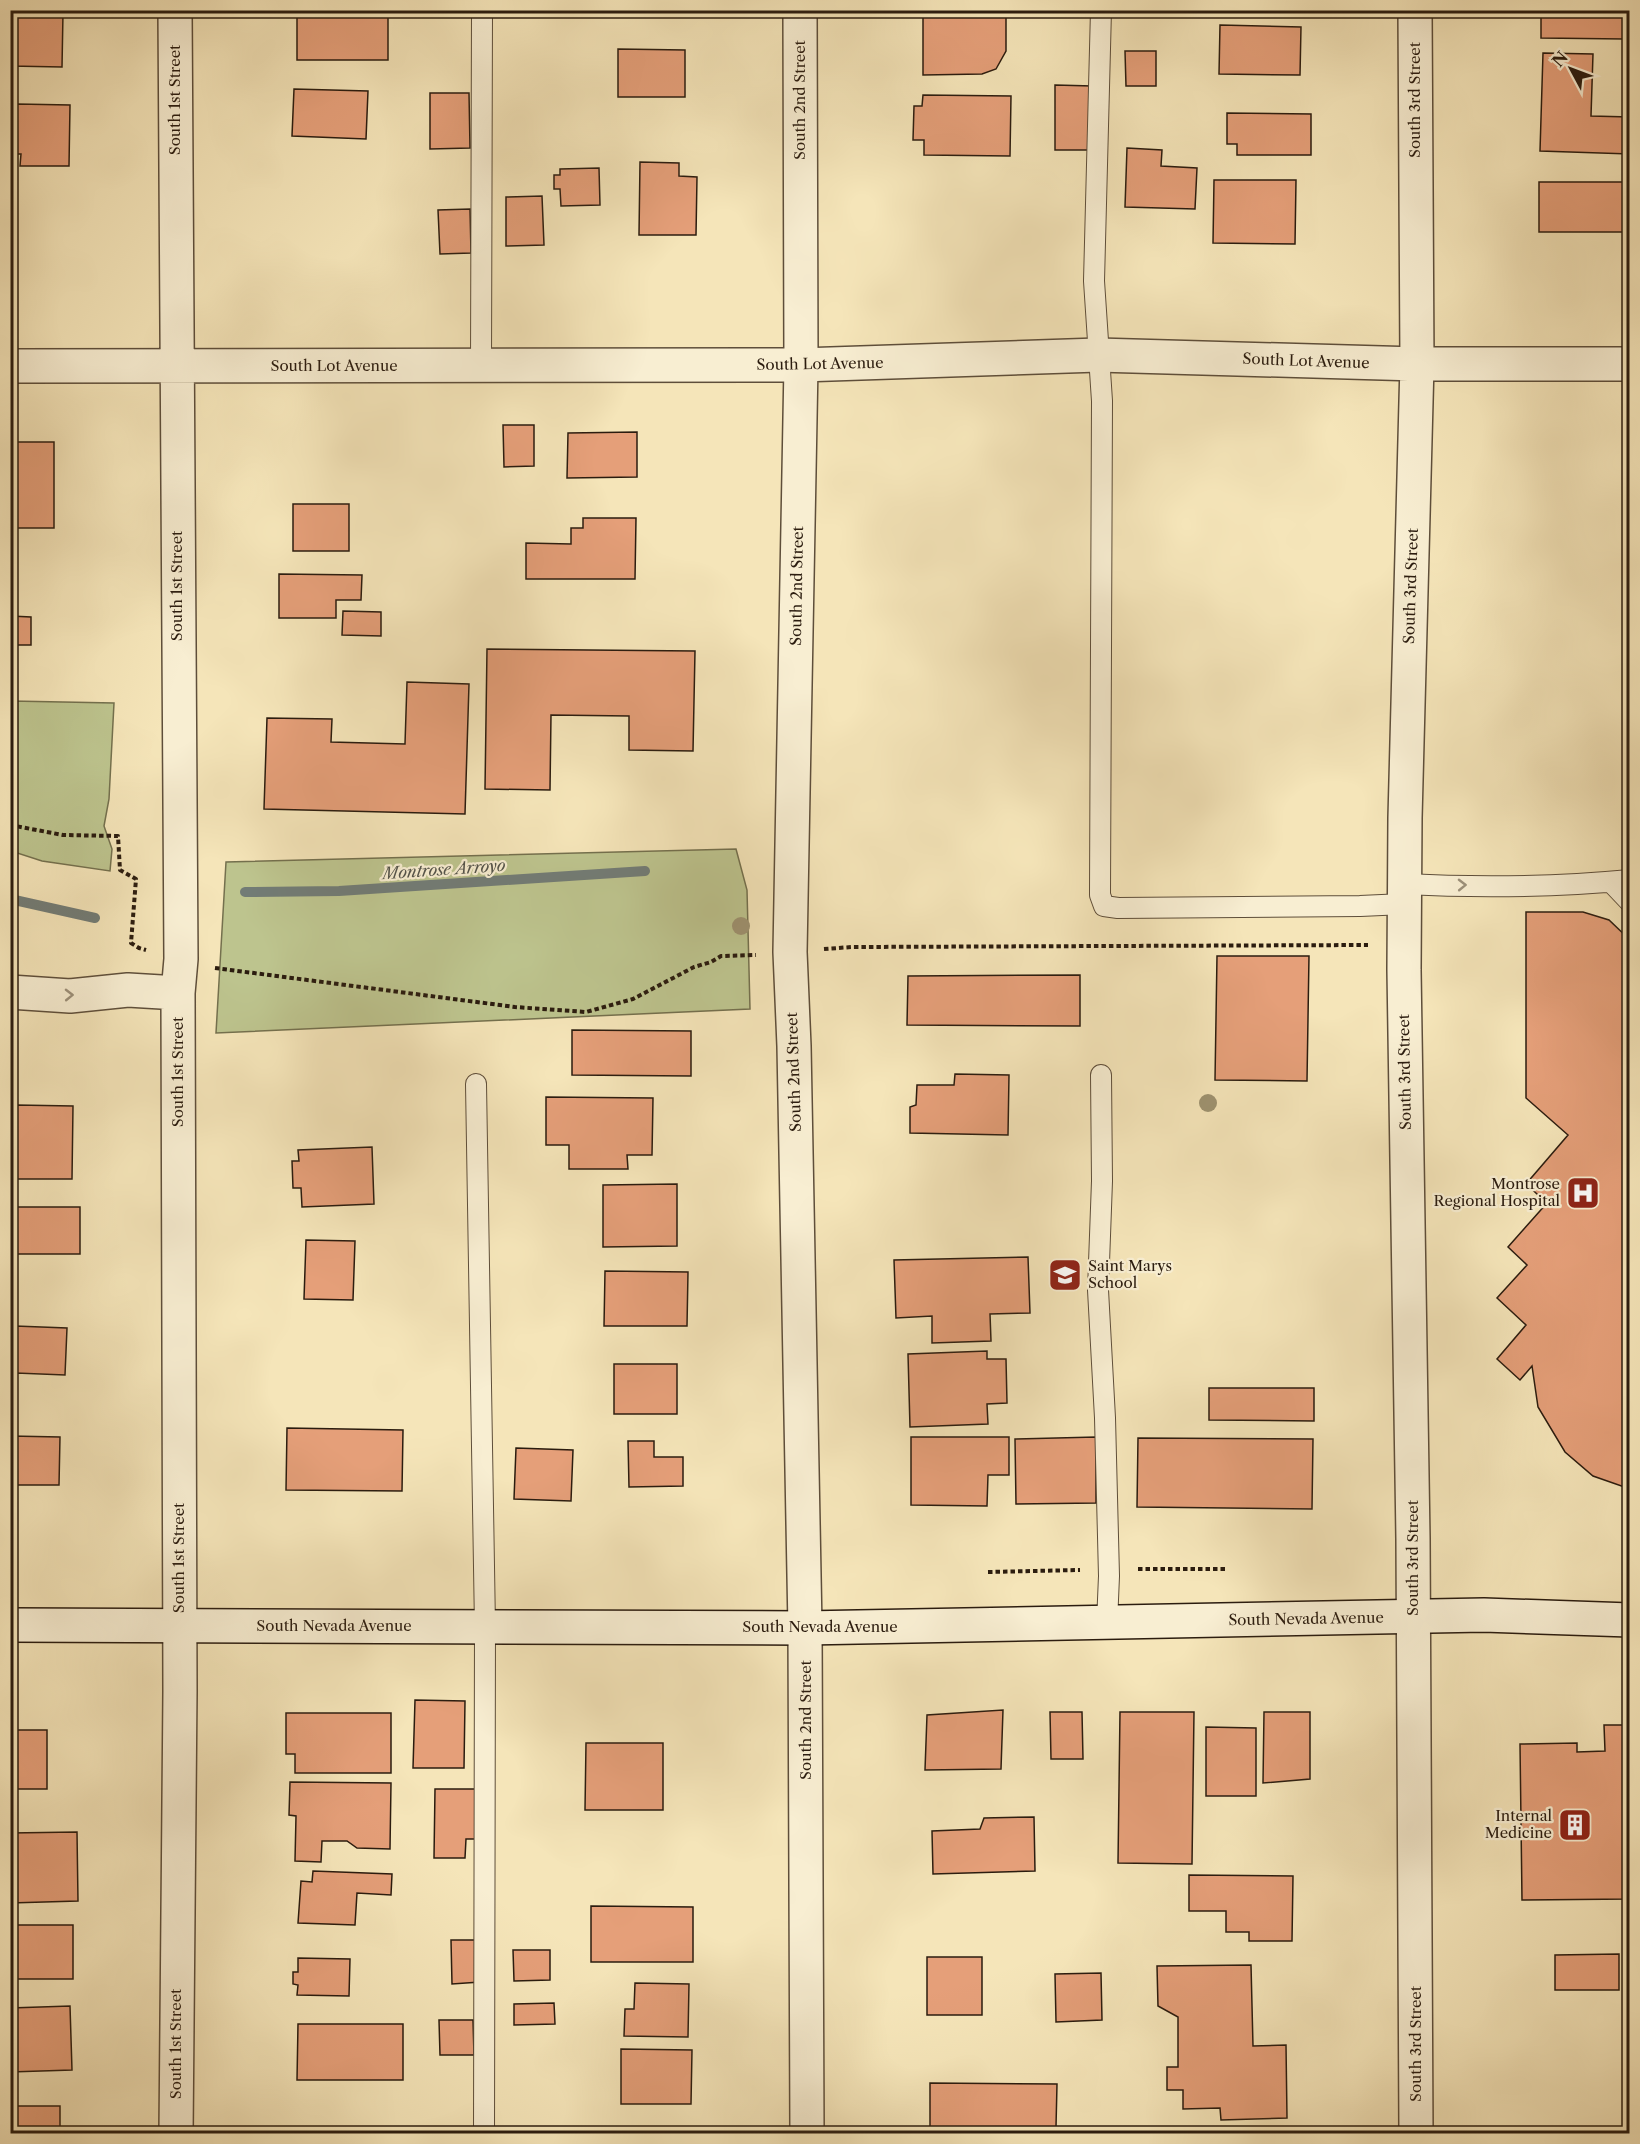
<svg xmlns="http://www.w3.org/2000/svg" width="1640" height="2144" font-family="'Libre Caslon Text',serif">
  <rect width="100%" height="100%" fill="#f5e5b9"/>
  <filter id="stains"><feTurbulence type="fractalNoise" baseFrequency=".00333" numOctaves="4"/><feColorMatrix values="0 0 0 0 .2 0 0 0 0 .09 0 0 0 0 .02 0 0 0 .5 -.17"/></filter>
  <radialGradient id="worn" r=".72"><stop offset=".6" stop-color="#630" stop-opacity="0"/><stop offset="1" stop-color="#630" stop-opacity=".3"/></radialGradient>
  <path fill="#bdc48e" stroke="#74704e" stroke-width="1.5" d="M11,701L114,703L109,799L104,826L112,849L110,871L42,861L11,851Z
    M736,849L747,890L750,1009L216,1033L226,862Z"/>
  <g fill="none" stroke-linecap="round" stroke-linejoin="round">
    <path stroke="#727c76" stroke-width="10" d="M245,892L339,891L645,871
      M10,899L95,918"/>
  </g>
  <path fill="#e59f79" stroke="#2b1c0f" stroke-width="1.5" d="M923,10H1006V51L996,69L982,74L923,75Z
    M1541,10H1624V39L1541,38Z
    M10,12L63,13L62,67L10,66Z
    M297,17H388V60H297Z
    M1220,25L1301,27L1300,75L1219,74Z
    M618,49L685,50V97H618Z
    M1125,51H1156V86H1126Z
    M1543,53L1593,54L1591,116L1630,117V154L1540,151Z
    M1055,85L1092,86L1091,150H1055Z
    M294,89L368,91L366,139L292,136Z
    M430,93H469L470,148L430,149Z
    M923,95L1011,96L1010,156L924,155V140H913L914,106H922Z
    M17,104L70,105L69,166H20L21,154H10V110H17Z
    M1227,113L1311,114V155H1237V144H1227Z
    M1127,148L1162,150L1161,166L1197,168L1195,209L1125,207Z
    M640,162L679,163V176L697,177L696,235H639Z
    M599,168L600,205L561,206L560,189H554V175H560V169Z
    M1214,180H1296L1295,244L1213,243Z
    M1539,182H1630V232H1539Z
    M542,196L544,245L506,246V197Z
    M470,209L471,253L440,254L438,210Z
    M503,425H534V466L504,467Z
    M637,432V477L567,478L568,433Z
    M10,442H54V528H10Z
    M293,504H349V551H293Z
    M583,518H636L635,579H526V543L571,544V528H583Z
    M279,574L362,575L361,600H336V618H279Z
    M343,611L381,612V636L342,635Z
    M10,616L31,617V645H10Z
    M487,649L695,651L693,751L629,750V716L551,715L550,790L485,789Z
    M407,682L469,684L465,814L264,809L267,718L332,719L331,742L405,744Z
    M1526,912H1583L1609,920L1630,940V1489L1593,1476L1565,1452L1538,1407L1532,1366L1520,1380L1497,1359L1526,1325L1497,1298L1527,1265L1508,1247L1547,1203L1526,1184L1568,1135L1526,1098Z
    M1217,956H1309L1307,1081L1215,1080Z
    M1080,975V1026L907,1025L908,976Z
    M572,1030L691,1031V1076L572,1075Z
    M955,1074L1009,1075L1008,1135L910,1133V1107L916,1105L917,1085H954Z
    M546,1097L653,1098L652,1155H627L628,1169H569V1145H546Z
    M16,1105L73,1106L72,1179H10V1121H15Z
    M372,1147L374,1204L302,1207L301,1188H293L292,1161H299L298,1150Z
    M677,1184V1246L603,1247V1185Z
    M10,1207H80V1254H10Z
    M306,1240L355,1241L353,1300L304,1299Z
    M1028,1257L1030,1313L990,1314L991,1341L932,1343V1316L896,1318L894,1260Z
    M605,1271L688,1272L687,1326H604Z
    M15,1326L67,1328L65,1375L16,1373L15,1384H10V1334H13Z
    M987,1351V1359H1006L1007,1403L987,1404L988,1424L910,1427L908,1354Z
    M614,1364H677V1414H614Z
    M1209,1388H1314V1421L1209,1420Z
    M287,1428L403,1430L402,1491L286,1490Z
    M10,1436L60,1437L59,1485H10Z
    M911,1437H1009V1475H988L987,1506L911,1505Z
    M1096,1437V1503L1016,1504L1015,1439Z
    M1138,1438L1313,1439L1312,1509L1137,1507Z
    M628,1441H654V1457H683V1486L629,1487Z
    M516,1448L573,1450L571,1501L514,1499Z
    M415,1700L465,1701L464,1768H413Z
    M1003,1710L1001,1769L925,1770L927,1715Z
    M1050,1712H1082L1083,1759H1051Z
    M1120,1712H1194L1192,1864L1118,1863Z
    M1264,1712H1310V1779L1263,1783Z
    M286,1713H391V1773H295V1754H286Z
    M1604,1725H1630V1899L1522,1900L1520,1744L1577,1743V1752L1605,1751Z
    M1206,1727L1256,1728V1796H1206Z
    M10,1730H47V1789H10Z
    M586,1743H663V1810H585Z
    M290,1782L391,1783L390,1849L357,1848L347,1841H322L321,1862L295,1861L296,1816L289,1815Z
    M435,1789H478V1839H466L465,1858H434Z
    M1034,1817L1035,1871L933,1874L932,1831L980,1829L984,1818Z
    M77,1832L78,1901L10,1903V1833Z
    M313,1871L392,1874L391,1895L357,1893L355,1925L298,1923L301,1881L312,1882Z
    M1189,1875L1293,1876L1292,1941H1249V1932H1226V1911H1189Z
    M591,1906L693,1907V1962H591Z
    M10,1925H73V1979H10Z
    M451,1940H479L480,1982L452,1984Z
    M513,1950H550V1980L514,1981Z
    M1619,1954V1990H1555V1955Z
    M927,1957H982V2015H927Z
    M298,1958L350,1959L349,1996L297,1995L298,1985L293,1984V1972H298Z
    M1251,1965L1253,2046L1286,2045L1287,2118L1221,2120L1220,2108L1183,2109V2090H1167V2067H1178V2017L1158,2006L1157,1966Z
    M1101,1973L1102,2020L1056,2022L1055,1974Z
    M635,1983L689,1984L688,2037L624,2036L625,2009H634Z
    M554,2003L555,2024L514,2025V2004Z
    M70,2006L72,2070L10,2072V2008Z
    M439,2020H473L474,2055H440Z
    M298,2024H403V2080H297Z
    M621,2049L692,2050L691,2104H621Z
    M930,2083L1057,2084L1056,2127H1030V2134H930Z
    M10,2106H60V2134H10Z"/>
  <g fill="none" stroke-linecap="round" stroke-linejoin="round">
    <g stroke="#5e4e3a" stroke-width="22">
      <path id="lane" d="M1101,10L1094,281L1102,401L1100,895L1104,906L1118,908L1360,906L1404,904
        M481,366L482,10
        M1611,882L1630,902
        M1404,884C1479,888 1555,887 1630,880
        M1101,1075L1102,1181L1098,1290L1105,1418L1109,1576L1107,1623
        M476,1084L485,1627L484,2134"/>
    </g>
    <g stroke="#5e4e3a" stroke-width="36">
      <path id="street" d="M175,10L181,959L178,993L180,1691L176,2134
        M800,10L801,365L790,952L794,1046L805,1628L807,2134
        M1415,10L1417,364L1405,818L1404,970L1413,1539L1416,2134
        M10,366L801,365L1098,355L1417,364H1630
        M10,992L70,996L128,990L178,993"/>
    </g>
    <g stroke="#2b1c0f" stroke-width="36">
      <path id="secondary" d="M10,1625L805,1628L1484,1615L1630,1620"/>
    </g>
    <path stroke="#2b1c0f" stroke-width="4" stroke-dasharray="4.5 3" stroke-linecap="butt" d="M10,825L63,835L118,836L120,870L136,879L131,943L139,948L146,950
      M824,949L852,947L1368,945
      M215,968L515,1007L586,1012L633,999L694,967L711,962L721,956L756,955
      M1138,1569H1225
      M988,1572L1080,1570"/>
    <use href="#lane" stroke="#f8eed2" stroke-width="20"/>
    <use href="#street" stroke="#f8eed2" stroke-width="33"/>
    <use href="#secondary" stroke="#f8eed2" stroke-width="33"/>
  </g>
  <g fill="#9e9270">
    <circle cx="741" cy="926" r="9"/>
    <circle cx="1208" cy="1103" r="9"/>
  </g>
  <defs><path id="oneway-chevron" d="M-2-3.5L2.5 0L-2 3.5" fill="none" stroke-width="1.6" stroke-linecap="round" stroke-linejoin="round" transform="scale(1.5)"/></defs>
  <g stroke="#9c907a">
    <use href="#oneway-chevron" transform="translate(1462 885) rotate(-1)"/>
    <use href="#oneway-chevron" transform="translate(69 995) rotate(-1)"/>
  </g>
  <defs>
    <g id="hospital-square" transform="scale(1.725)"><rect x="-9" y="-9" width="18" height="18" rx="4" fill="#8f2418" stroke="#f8eed2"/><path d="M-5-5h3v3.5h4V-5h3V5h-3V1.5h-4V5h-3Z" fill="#fff"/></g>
    <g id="school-square" transform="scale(1.725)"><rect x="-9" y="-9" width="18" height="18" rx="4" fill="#8f2418" stroke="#f8eed2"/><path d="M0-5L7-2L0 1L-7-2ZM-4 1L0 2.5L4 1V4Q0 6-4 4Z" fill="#fff"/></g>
    <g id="building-square" transform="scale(1.725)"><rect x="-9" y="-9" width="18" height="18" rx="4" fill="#8f2418" stroke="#f8eed2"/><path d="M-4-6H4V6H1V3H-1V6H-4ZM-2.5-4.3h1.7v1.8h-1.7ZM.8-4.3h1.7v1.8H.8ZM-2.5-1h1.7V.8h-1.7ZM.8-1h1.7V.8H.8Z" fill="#fff"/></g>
  </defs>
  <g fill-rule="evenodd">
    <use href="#hospital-square" x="1583" y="1193"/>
    <use href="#school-square" x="1065" y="1275"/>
    <use href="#building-square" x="1575" y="1825"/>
  </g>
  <g text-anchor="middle" stroke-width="4.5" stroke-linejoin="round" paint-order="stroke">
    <g font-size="15" fill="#2b1c0f" stroke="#f8eed2">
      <text transform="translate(175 100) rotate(-90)" y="5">South 1st Street</text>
      <text transform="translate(800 100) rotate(-90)" y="5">South 2nd Street</text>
      <text transform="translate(1415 100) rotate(-90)" y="5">South 3rd Street</text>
      <text transform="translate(1306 361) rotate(2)" y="5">South Lot Avenue</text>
      <text transform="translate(820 364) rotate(-1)" y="5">South Lot Avenue</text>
      <text x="334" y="371">South Lot Avenue</text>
      <text transform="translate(177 586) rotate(-90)" y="5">South 1st Street</text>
      <text transform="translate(797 586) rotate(-89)" y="5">South 2nd Street</text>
      <text transform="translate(1411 586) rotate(-88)" y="5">South 3rd Street</text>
      <text transform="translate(178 1072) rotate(-90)" y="5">South 1st Street</text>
      <text transform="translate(794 1072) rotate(-92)" y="5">South 2nd Street</text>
      <text transform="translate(1405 1072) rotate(-91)" y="5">South 3rd Street</text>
      <text transform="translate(179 1558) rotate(-90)" y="5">South 1st Street</text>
      <text transform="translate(1413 1558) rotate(-90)" y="5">South 3rd Street</text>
      <text transform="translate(1306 1619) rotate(-1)" y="5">South Nevada Avenue</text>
      <text x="334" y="1631">South Nevada Avenue</text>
      <text x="820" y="1632">South Nevada Avenue</text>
      <text transform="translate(806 1720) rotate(-90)" y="5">South 2nd Street</text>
      <text transform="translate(176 2044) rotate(-90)" y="5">South 1st Street</text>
      <text transform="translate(1416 2044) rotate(-90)" y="5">South 3rd Street</text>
    </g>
    <g font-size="15" fill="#2b1c0f" stroke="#f8eed2" text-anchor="end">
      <text x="1560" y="1189">Montrose<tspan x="1560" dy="17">Regional Hospital</tspan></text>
      <text x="1088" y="1271" text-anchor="start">Saint Marys<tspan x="1088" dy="17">School</tspan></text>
      <text x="1552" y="1821">Internal<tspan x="1552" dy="17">Medicine</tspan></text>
    </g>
    <g font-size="16" font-style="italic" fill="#54544b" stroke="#f8eed2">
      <text transform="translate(444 869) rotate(-4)" y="6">Montrose Arroyo</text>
    </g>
  </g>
  <rect width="1640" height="2144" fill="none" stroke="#f5e5b9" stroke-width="36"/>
  <rect x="12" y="12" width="1616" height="2120" fill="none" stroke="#2b1c0f" stroke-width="3"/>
  <rect x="18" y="18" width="1604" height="2108" fill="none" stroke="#2b1c0f" stroke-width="1.5"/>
  <g transform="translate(1571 69) rotate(311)" stroke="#f8eed2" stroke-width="4.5" paint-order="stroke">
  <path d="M0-4.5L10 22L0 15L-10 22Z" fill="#2b1c0f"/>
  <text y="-9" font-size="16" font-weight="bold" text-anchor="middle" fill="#2b1c0f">N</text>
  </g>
  <rect width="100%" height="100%" filter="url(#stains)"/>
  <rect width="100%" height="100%" fill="url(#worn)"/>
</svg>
